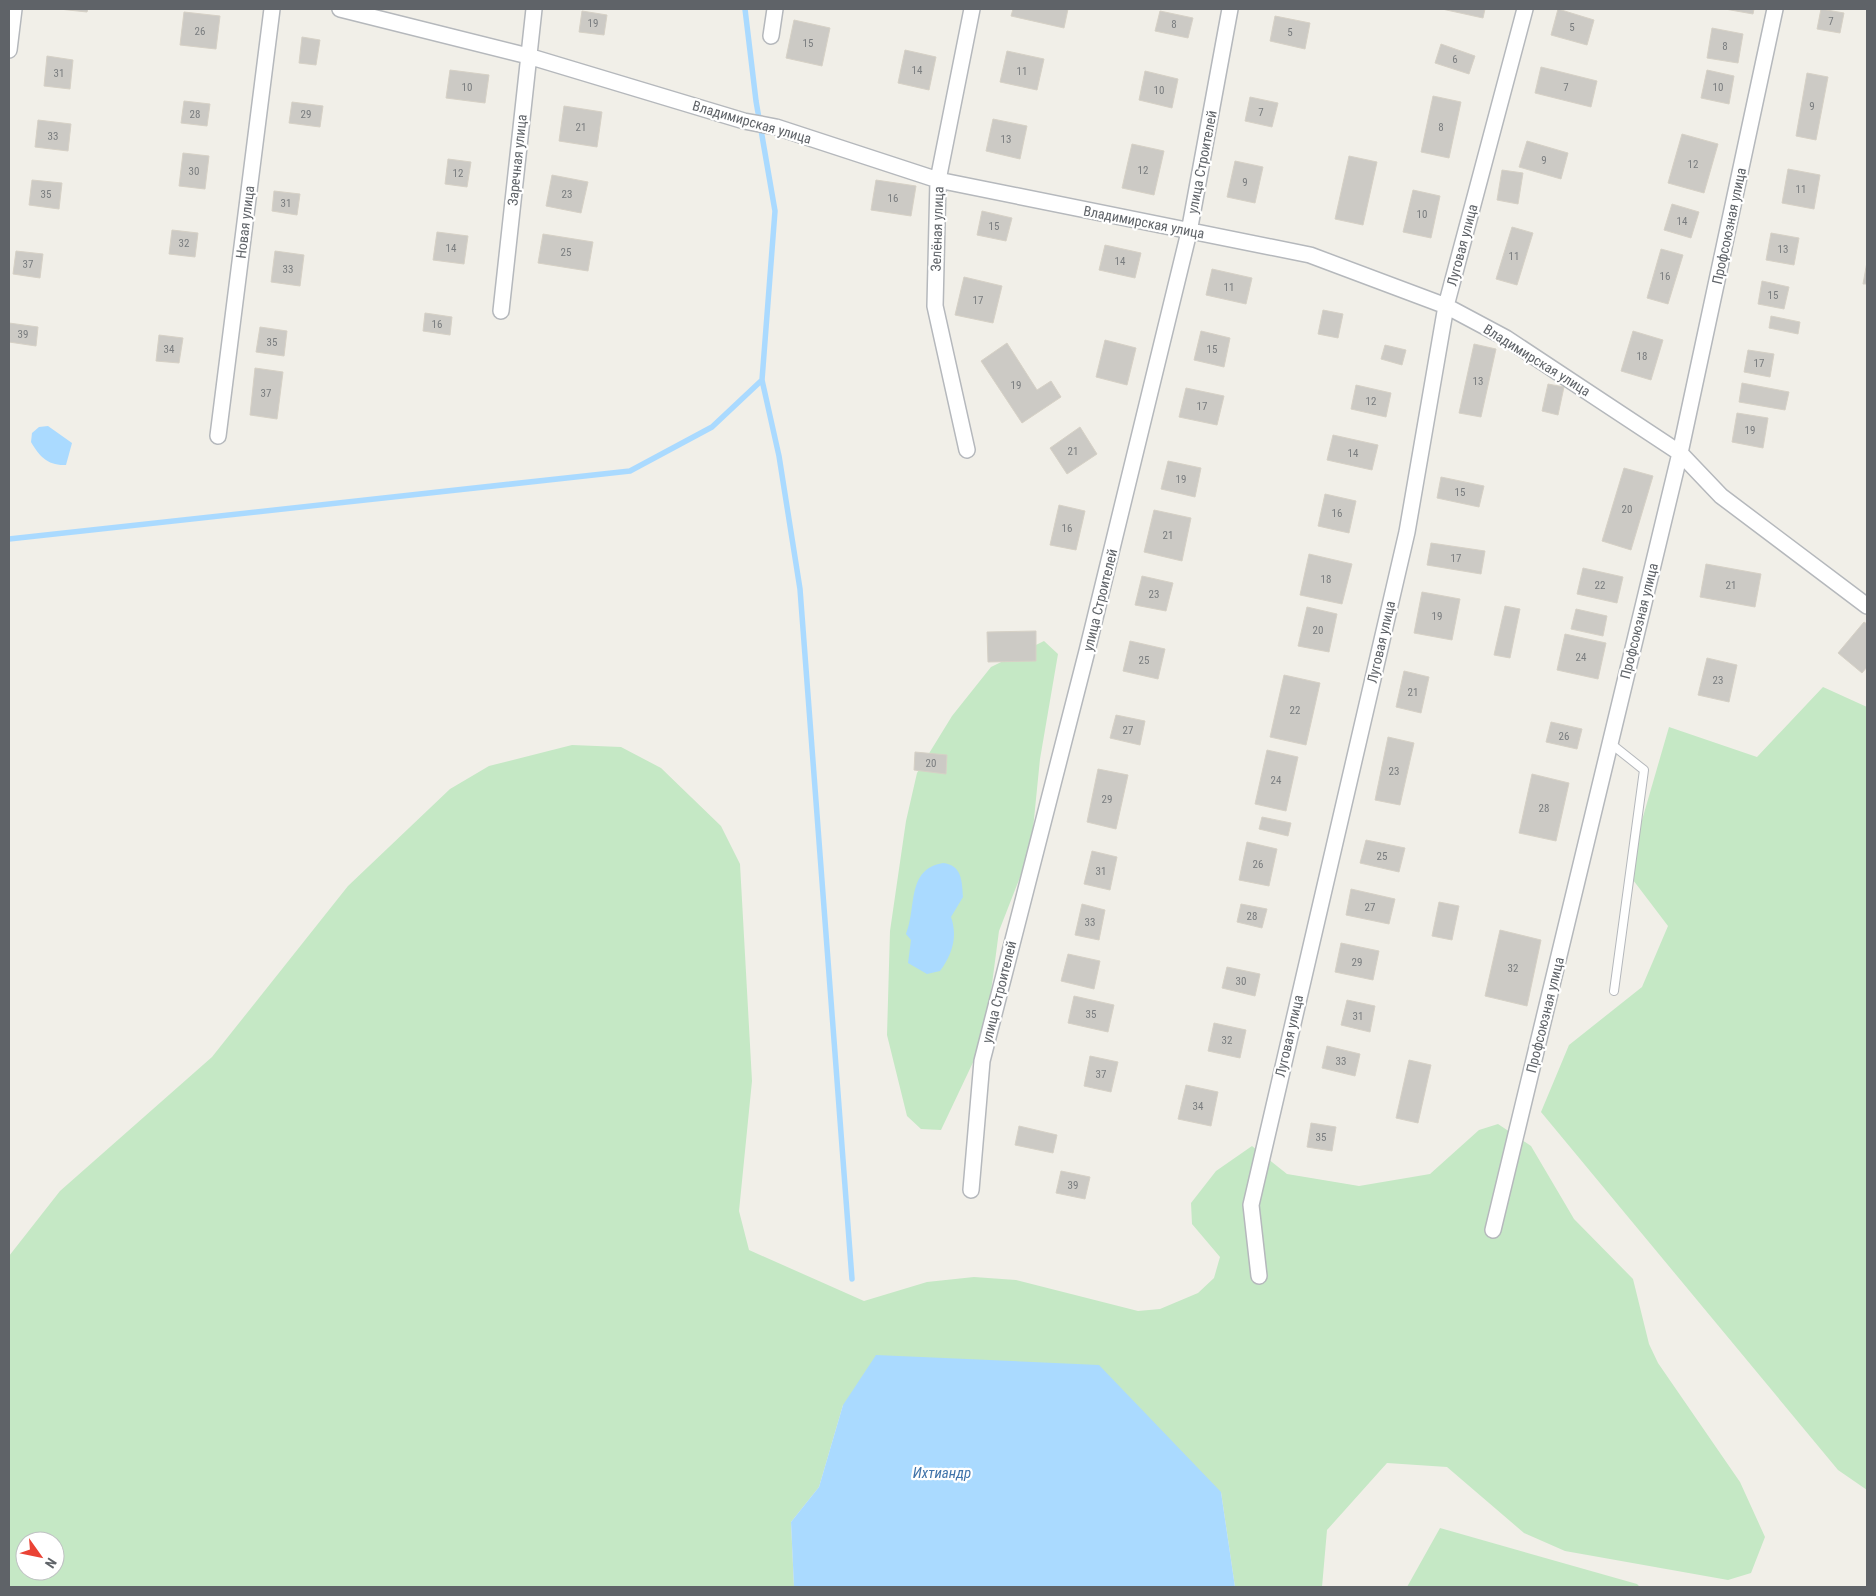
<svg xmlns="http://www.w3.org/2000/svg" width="1876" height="1596" font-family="'Roboto Condensed',sans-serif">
  <rect width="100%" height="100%" fill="#f1efe8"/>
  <path fill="#c5e8c5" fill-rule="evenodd" d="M1044,641L1058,654L1040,759L1031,849L999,931L985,1037L941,1130L921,1129L907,1116L887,1035L890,931L906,821L917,773L952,716L991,667Z
    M1823,687L1867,707V1490L1838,1470L1541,1112L1569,1045L1642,987L1668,926L1627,872L1669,727L1757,757Z
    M572,745L621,747L661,768L721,826L740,864L752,1081L739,1211L749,1250L864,1301L927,1282L974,1277L1016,1280L1138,1311L1160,1309L1198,1293L1214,1278L1220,1257L1192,1224L1191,1203L1216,1171L1252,1146L1287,1174L1359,1186L1430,1174L1479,1130L1498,1124L1531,1146L1574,1219L1633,1279L1649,1344L1658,1363L1740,1482L1765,1537L1751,1573L1728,1580L1565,1551L1524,1533L1447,1467L1387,1463L1327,1530L1322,1587H1235L1221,1492L843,1405L819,1487L791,1522L794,1587H9V1256L60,1191L212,1057L348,886L450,789L489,766ZM25,1541H55V1571H25Z
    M1440,1528L1637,1584L1640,1587H1407Z"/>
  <path fill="#aadaff" d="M48,426L72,443L66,465C48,466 39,456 31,442L32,433L39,427Z
    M943,863C962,865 962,881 963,897L951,917C958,937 952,955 940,971L927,974L908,963L911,940L906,934C917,908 906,869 943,863Z
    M876,1355L1099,1365L1221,1492L1235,1587H794L791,1522L819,1487L843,1405Z"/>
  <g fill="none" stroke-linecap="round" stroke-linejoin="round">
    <path stroke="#aadaff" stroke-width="5.5" d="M745,9L756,101L775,211L762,380L779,456L800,589L852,1279
      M9,539L630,471L712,427L762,380"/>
  </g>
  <path fill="#cccac5" stroke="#d6d1c6" d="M59,9H88L87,12Z
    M1013,9H1068L1064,28L1011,16Z
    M1442,9H1485L1483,18Z
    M1558,9L1594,20L1587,45L1551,35Z
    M1725,9H1754L1753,14Z
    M1821,9L1844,13L1840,33L1817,29Z
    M582,11L607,15L604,35L579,32Z
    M1160,11L1193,18L1188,38L1155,31Z
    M184,12L220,16L216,49L180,45Z
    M1275,16L1310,23L1305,49L1270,41Z
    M794,20L830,28L822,66L786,58Z
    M1712,28L1743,34L1738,63L1707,58Z
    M302,37L320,40L316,65L299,63Z
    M1441,44L1475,56L1469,74L1435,63Z
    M905,50L936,57L929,90L898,83Z
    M1007,51L1044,59L1037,90L1000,82Z
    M47,56L73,60L70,89L44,86Z
    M1541,67L1597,81L1591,107L1535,93Z
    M450,70L489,75L485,103L446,98Z
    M1707,70L1734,76L1729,104L1701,98Z
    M1145,71L1178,79L1172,108L1139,100Z
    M1807,73L1828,77L1816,140L1796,136Z
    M1433,96L1461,102L1449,158L1421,152Z
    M1250,97L1278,103L1272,127L1245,121Z
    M184,101L210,104L207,126L181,123Z
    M292,102L323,106L320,127L289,123Z
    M564,106L602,112L597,147L559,141Z
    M993,119L1027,126L1020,159L986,151Z
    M38,120L71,124L68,151L35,147Z
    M1682,134L1718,144L1704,193L1668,183Z
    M1527,141L1568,153L1561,179L1519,167Z
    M1132,144L1164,151L1154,195L1122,188Z
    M183,153L209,156L205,189L179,186Z
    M1349,156L1377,162L1363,225L1335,219Z
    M448,159L471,162L467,187L445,184Z
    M1235,161L1263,167L1255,203L1227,197Z
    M1788,169L1820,175L1814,209L1782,203Z
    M1502,170L1523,173L1518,204L1497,200Z
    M552,175L588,182L581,213L546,206Z
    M32,180L62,183L59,209L29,205Z
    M876,180L916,186L911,216L871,210Z
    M1413,190L1440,196L1431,238L1403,232Z
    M274,191L300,194L297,215L272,211Z
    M1672,204L1699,212L1691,238L1664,230Z
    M982,211L1012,218L1006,241L977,235Z
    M1512,227L1533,233L1517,285L1496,279Z
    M172,230L198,233L195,257L169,254Z
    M437,232L468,236L464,264L433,260Z
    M1771,233L1799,238L1794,265L1766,260Z
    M543,234L593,242L588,271L538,263Z
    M1105,245L1141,253L1135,278L1099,270Z
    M1661,249L1683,255L1668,304L1647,298Z
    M16,251L43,254L40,278L13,274Z
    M275,251L304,255L300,286L271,282Z
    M1867,262V284H1863Z
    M1212,269L1252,278L1246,304L1206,295Z
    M964,277L1002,286L993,323L955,315Z
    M1762,281L1789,287L1784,309L1758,304Z
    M1323,310L1343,314L1338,338L1318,334Z
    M425,313L452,317L450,335L423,331Z
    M1771,316L1800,322L1798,334L1769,328Z
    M9,323L38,327L36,346L9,342Z
    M260,327L287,331L284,356L256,352Z
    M1201,331L1230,338L1224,367L1194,360Z
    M1633,331L1663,340L1651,380L1621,371Z
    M159,335L183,338L179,363L156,361Z
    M1105,340L1136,348L1127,385L1096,377Z
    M1007,343L1037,390L1051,381L1061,397L1022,423L981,361Z
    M1474,344L1496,349L1481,417L1459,413Z
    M1385,345L1406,350L1402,365L1381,359Z
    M1748,350L1774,354L1770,377L1744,372Z
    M255,368L283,372L277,419L250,415Z
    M1742,383L1789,392L1785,410L1739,402Z
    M1548,384L1564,387L1558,415L1542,411Z
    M1356,385L1391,393L1386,417L1351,409Z
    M1186,388L1224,396L1217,425L1179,417Z
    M1737,413L1768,418L1763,448L1732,442Z
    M1080,427L1097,454L1067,474L1050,448Z
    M1333,435L1378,445L1372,470L1327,460Z
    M1168,461L1201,468L1195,497L1161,489Z
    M1624,468L1653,476L1631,550L1602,541Z
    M1441,477L1484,486L1479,507L1437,498Z
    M1325,494L1356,501L1349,533L1318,526Z
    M1059,505L1085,511L1076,550L1050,545Z
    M1154,510L1191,518L1182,561L1144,552Z
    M1431,543L1485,551L1481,574L1427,565Z
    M1309,554L1352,564L1342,604L1300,595Z
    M1706,564L1761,574L1755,607L1700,597Z
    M1583,568L1623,577L1617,603L1577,594Z
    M1142,576L1173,583L1166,611L1135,605Z
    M1422,592L1460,599L1452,640L1414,633Z
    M1505,606L1520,609L1510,658L1494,655Z
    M1307,607L1337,614L1329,652L1298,646Z
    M1576,609L1607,616L1603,636L1571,629Z
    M1864,622L1867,624V667L1862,673L1838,653Z
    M1036,631V661L988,662L987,632Z
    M1565,634L1606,643L1598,679L1557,670Z
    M1130,641L1165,649L1158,679L1123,671Z
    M1707,658L1737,665L1729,702L1698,695Z
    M1404,671L1429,677L1421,713L1396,707Z
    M1284,675L1320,683L1306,745L1270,737Z
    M1116,715L1145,721L1140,745L1110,738Z
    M1551,722L1582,729L1577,749L1546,742Z
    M1388,737L1414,743L1400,805L1375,800Z
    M1267,750L1298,757L1286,811L1255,804Z
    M915,752L947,755L946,774L914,770Z
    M1098,769L1128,775L1116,829L1087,822Z
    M1532,774L1569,783L1556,841L1519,833Z
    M1262,817L1291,823L1288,836L1259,829Z
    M1366,840L1405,848L1399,872L1360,863Z
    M1247,842L1277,849L1269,886L1239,880Z
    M1092,851L1117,857L1110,890L1084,884Z
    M1351,889L1395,899L1389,924L1346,915Z
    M1439,902L1459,906L1452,940L1432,936Z
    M1082,904L1105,910L1099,940L1075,935Z
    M1241,904L1267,909L1262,928L1237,922Z
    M1500,930L1541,940L1527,1006L1485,996Z
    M1341,943L1379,951L1373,980L1335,972Z
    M1068,954L1100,961L1094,989L1061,981Z
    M1227,967L1260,974L1255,996L1222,988Z
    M1074,996L1114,1005L1108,1032L1068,1023Z
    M1347,1000L1375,1006L1370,1032L1341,1025Z
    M1214,1023L1246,1030L1240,1058L1208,1051Z
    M1327,1046L1360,1054L1355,1076L1322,1068Z
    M1090,1056L1118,1062L1111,1092L1084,1086Z
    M1409,1060L1431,1065L1418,1123L1396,1118Z
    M1186,1085L1218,1092L1211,1126L1178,1119Z
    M1311,1123L1336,1127L1332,1151L1307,1147Z
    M1019,1126L1057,1135L1053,1153L1015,1145Z
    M1061,1171L1090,1177L1085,1199L1056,1193Z"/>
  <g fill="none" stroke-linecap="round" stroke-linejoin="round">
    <g stroke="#b5b8bc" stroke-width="10">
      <path id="lane" d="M1610,743L1644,770L1614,991"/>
    </g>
    <g stroke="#b5b8bc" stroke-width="18">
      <path id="street" d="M340,9L528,56L744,121L776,127L938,180L1310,255L1446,306L1506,338L1680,453L1721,496L1867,606
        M771,36L775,9
        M9,50L14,9
        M501,311L534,9
        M218,436L272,9
        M967,450L935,306L938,180L972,9
        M971,1190L982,1061L1087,651L1189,232L1230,9
        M1493,1230L1680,453L1775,9
        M1259,1276L1251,1205L1407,532L1446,306L1525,9"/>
    </g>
    <use href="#lane" stroke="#fff" stroke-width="8"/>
    <use href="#street" stroke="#fff" stroke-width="15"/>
  </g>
  <g text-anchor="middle" stroke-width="4.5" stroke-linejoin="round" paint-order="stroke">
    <g font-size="11" fill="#7a7d7f">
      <text x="1831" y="25">7</text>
      <text x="593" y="27">19</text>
      <text x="1174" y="28">8</text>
      <text x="1572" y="31">5</text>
      <text x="200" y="35">26</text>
      <text x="1290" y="36">5</text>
      <text x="808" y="47">15</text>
      <text x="1725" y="50">8</text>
      <text x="1455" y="63">6</text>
      <text x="917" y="74">14</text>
      <text x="1022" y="75">11</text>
      <text x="59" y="77">31</text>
      <text x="467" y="91">10</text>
      <text x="1566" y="91">7</text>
      <text x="1718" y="91">10</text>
      <text x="1159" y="94">10</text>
      <text x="1812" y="110">9</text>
      <text x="1261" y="116">7</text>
      <text x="195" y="118">28</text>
      <text x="306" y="118">29</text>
      <text x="581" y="131">21</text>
      <text x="1441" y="131">8</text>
      <text x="53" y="140">33</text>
      <text x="1006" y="143">13</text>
      <text x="1544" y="164">9</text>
      <text x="1693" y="168">12</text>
      <text x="1143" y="174">12</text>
      <text x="194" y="175">30</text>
      <text x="458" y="177">12</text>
      <text x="1245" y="186">9</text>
      <text x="1801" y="193">11</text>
      <text x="46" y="198">35</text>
      <text x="567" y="198">23</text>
      <text x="893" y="202">16</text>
      <text x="286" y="207">31</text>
      <text x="1422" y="218">10</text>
      <text x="1682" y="225">14</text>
      <text x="994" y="230">15</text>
      <text x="184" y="247">32</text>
      <text x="451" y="252">14</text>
      <text x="1783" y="253">13</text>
      <text x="566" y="256">25</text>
      <text x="1514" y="260">11</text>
      <text x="1120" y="265">14</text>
      <text x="28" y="268">37</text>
      <text x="288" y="273">33</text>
      <text x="1665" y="280">16</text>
      <text x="1229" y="291">11</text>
      <text x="1773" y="299">15</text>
      <text x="978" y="304">17</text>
      <text x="437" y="328">16</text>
      <text x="23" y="338">39</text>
      <text x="272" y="346">35</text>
      <text x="169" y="353">34</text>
      <text x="1212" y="353">15</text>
      <text x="1642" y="360">18</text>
      <text x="1759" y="367">17</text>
      <text x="1478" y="385">13</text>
      <text x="1016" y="389">19</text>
      <text x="266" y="397">37</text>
      <text x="1371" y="405">12</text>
      <text x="1202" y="410">17</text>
      <text x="1750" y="434">19</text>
      <text x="1073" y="455">21</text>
      <text x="1353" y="457">14</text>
      <text x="1181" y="483">19</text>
      <text x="1460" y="496">15</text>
      <text x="1627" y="513">20</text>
      <text x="1337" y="517">16</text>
      <text x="1067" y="532">16</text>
      <text x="1168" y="539">21</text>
      <text x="1456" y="562">17</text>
      <text x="1326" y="583">18</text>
      <text x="1600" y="589">22</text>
      <text x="1731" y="589">21</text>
      <text x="1154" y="598">23</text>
      <text x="1437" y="620">19</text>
      <text x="1318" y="634">20</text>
      <text x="1581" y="661">24</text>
      <text x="1144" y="664">25</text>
      <text x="1718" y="684">23</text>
      <text x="1413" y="696">21</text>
      <text x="1295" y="714">22</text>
      <text x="1128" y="734">27</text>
      <text x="1564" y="740">26</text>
      <text x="931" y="767">20</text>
      <text x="1394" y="775">23</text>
      <text x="1276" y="784">24</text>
      <text x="1107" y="803">29</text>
      <text x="1544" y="812">28</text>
      <text x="1382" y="860">25</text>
      <text x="1258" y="868">26</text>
      <text x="1101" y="875">31</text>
      <text x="1370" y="911">27</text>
      <text x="1252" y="920">28</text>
      <text x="1090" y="926">33</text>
      <text x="1357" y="966">29</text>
      <text x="1513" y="972">32</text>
      <text x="1241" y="985">30</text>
      <text x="1091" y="1018">35</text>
      <text x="1358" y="1020">31</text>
      <text x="1227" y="1044">32</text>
      <text x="1341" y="1065">33</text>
      <text x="1101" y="1078">37</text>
      <text x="1198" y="1110">34</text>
      <text x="1321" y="1141">35</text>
      <text x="1073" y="1189">39</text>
    </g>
    <g font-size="14" fill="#5f6368" stroke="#fff">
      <text transform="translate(752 122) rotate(16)" y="5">Владимирская улица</text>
      <text transform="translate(517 160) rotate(-84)" y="5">Заречная улица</text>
      <text transform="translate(1202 162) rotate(-79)" y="5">улица Строителей</text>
      <text transform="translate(245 222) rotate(-83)" y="5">Новая улица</text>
      <text transform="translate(1144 222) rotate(11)" y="5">Владимирская улица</text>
      <text transform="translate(1729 226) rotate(-78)" y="5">Профсоюзная улица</text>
      <text transform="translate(937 229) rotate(-88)" y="5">Зелёная улица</text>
      <text transform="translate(1462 245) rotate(-75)" y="5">Луговая улица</text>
      <text transform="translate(1537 360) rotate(32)" y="5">Владимирская улица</text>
      <text transform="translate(1100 600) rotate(-76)" y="5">улица Строителей</text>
      <text transform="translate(1639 621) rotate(-76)" y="5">Профсоюзная улица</text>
      <text transform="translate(1381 642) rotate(-77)" y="5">Луговая улица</text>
      <text transform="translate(999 992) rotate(-76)" y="5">улица Строителей</text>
      <text transform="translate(1545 1015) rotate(-76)" y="5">Профсоюзная улица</text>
      <text transform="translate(1289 1036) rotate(-77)" y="5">Луговая улица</text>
    </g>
    <g font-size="15" font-style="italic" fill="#4174aa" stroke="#fff">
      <text x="942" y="1478">Ихтиандр</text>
    </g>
  </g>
  <rect width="1876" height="1596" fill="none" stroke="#5f6368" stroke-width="20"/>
  <g transform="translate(40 1556) rotate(123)"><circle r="24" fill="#ffffff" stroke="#bfc1c3"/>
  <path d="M0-4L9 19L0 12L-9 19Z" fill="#ea4335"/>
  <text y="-8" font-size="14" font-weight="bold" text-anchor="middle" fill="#5f6368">N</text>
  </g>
</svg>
